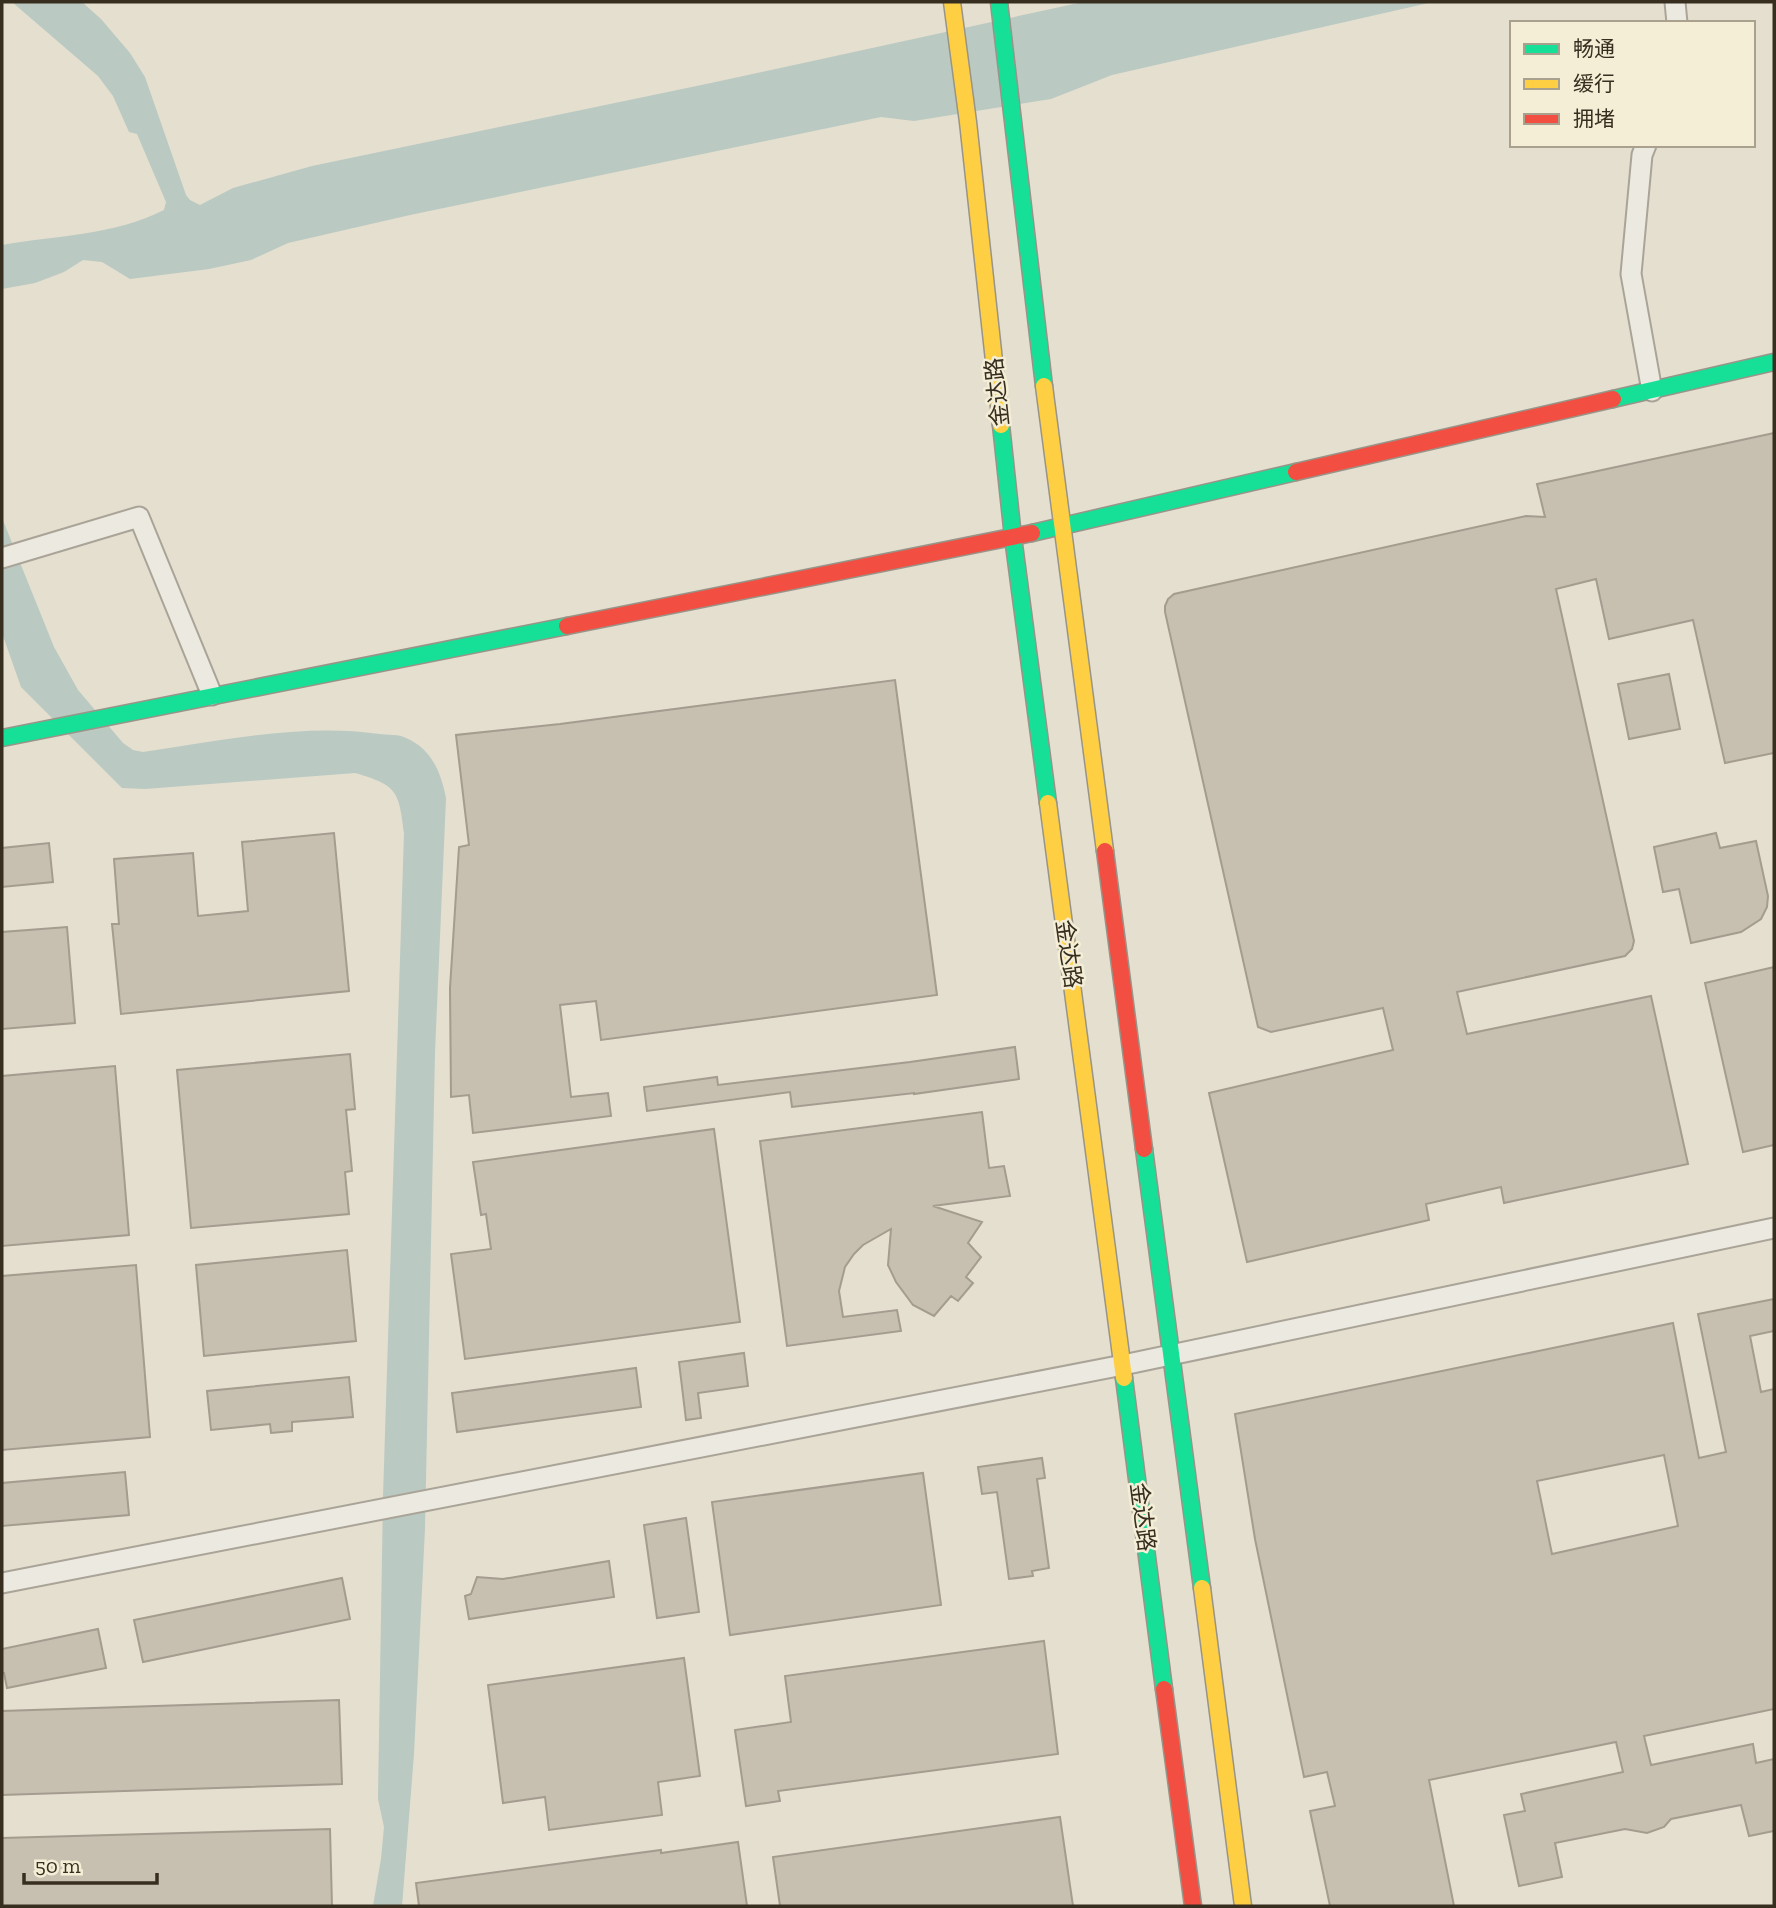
<svg xmlns="http://www.w3.org/2000/svg" width="1776" height="1908" font-family="'Zilla Slab','Noto Sans SC',serif">
  <rect width="100%" height="100%" fill="#e4dfcf"/>
  <path fill="#bac9c1" d="M12,2H82L101,19L130,53L145,77L186,195L190,200L200,205L233,188L312,166L711,83L1083,2H1433L1112,75L1051,99L914,121L881,117L410,215L288,243L251,260L209,269L130,279L102,262L83,260L64,272L35,283L2,289V245C57,235 113,236 164,210L166,202L137,134L129,132L113,96L98,76Z
    M2,518L54,647L78,690L123,743L133,750L143,752C220,741 302,723 379,734C387,735 399,734 406,738C432,749 441,773 446,798L435,1052L425,1528L414,1754L402,1906H373L381,1859L384,1827L378,1799L383,1497L404,833C399,791 397,785 355,773L145,789L122,788L21,687L2,633Z"/>
  <path fill="#c7bfb0" stroke="#a49c8f" stroke-width="2" fill-rule="evenodd" d="M1774,433V753L1725,763L1693,620L1609,639L1596,579L1556,589L1634,941L1632,949L1625,956L1457,992L1467,1034L1651,996L1688,1164L1504,1203L1501,1187L1426,1204L1429,1220L1247,1262L1209,1093L1393,1050L1383,1008L1271,1032L1258,1027L1165,612V606L1168,599L1174,594L1526,516L1545,517L1537,484Z
    M1669,674L1680,729L1629,739L1618,684Z
    M895,680L937,995L601,1040L596,1001L560,1005L571,1097L608,1093L611,1116L473,1133L469,1095L451,1097L450,988L459,847L469,845L456,735L560,724Z
    M334,833L349,991L121,1014L112,924H119L114,859L193,853L198,916L248,911L242,842Z
    M1716,833L1720,848L1756,841L1768,896L1767,907L1761,919L1741,932L1691,943L1679,889L1663,892L1654,847Z
    M49,843L53,882L2,887V848Z
    M67,927L75,1023L2,1029V932Z
    M1774,967V1145L1743,1152L1705,983Z
    M1015,1047L1019,1079L914,1094V1093L792,1107L790,1092L647,1111L644,1087L717,1077L718,1085L910,1062Z
    M350,1054L355,1109L346,1110L352,1171L345,1172L349,1214L191,1228L177,1070Z
    M115,1066L129,1235L2,1246V1076Z
    M982,1112L989,1168L1004,1166L1010,1196L933,1206L982,1222L968,1243L981,1257L966,1277L973,1283L958,1301L951,1296L934,1316L913,1305L896,1282L888,1265L891,1229L863,1245L854,1254L845,1267L839,1291L843,1317L897,1310L901,1331L787,1346L760,1141Z
    M714,1129L740,1322L465,1359L451,1254L491,1249L486,1214L481,1215L473,1162Z
    M347,1250L356,1341L204,1356L196,1265Z
    M136,1265L150,1437L2,1450V1276Z
    M1774,1299V1331L1750,1336L1761,1392L1774,1389V1709L1644,1736L1651,1765L1753,1744L1756,1763L1774,1759V1831L1749,1836L1741,1805L1671,1819L1664,1827L1647,1833L1625,1829L1555,1843L1562,1877L1519,1886L1504,1815L1525,1811L1521,1794L1623,1772L1616,1742L1429,1780L1454,1906H1330L1310,1811L1335,1806L1327,1772L1304,1777L1255,1539L1235,1414L1673,1323L1699,1458L1726,1452L1698,1314ZM1664,1455L1678,1526L1552,1554L1537,1481Z
    M744,1353L748,1386L698,1393L701,1418L686,1420L679,1362Z
    M636,1368L641,1407L457,1432L452,1393Z
    M349,1377L353,1417L292,1422V1431L271,1433L270,1424L211,1430L207,1391Z
    M1042,1458L1045,1478L1037,1479L1049,1568L1032,1571L1033,1576L1009,1579L997,1492L982,1494L978,1467Z
    M125,1472L129,1515L2,1526V1483Z
    M923,1473L941,1605L730,1635L712,1502Z
    M686,1518L699,1612L657,1618L644,1525Z
    M609,1561L614,1597L469,1619L465,1596L471,1594L477,1577L503,1579Z
    M342,1578L350,1619L143,1662L134,1620Z
    M98,1629L106,1668L7,1688L4,1673H2V1649Z
    M1044,1641L1058,1754L778,1791L780,1801L746,1806L735,1730L791,1722L785,1676Z
    M684,1658L700,1776L658,1782L662,1815L549,1830L545,1797L503,1803L488,1685Z
    M339,1700L342,1784L2,1795V1711Z
    M1060,1817L1073,1906H780L773,1857Z
    M330,1829L332,1906H2V1838Z
    M738,1842L747,1906H419L416,1883L661,1850V1853Z"/>
  <g fill="none" stroke-linecap="round" stroke-linejoin="round">
    <g stroke="#aaa498" stroke-width="23">
      <path id="street" d="M1675,2L1677,23
        M1646,145L1642,155L1631,274L1652,391
        M2,558L139,517L212,695
        M2,1583L1123,1365L1774,1228"/>
    </g>
    <g stroke="#999488" stroke-width="19">
      <path id="fast" d="M999,2L1044,386
        M1613,399L1774,362
        M1001,425L1013,537L1048,803
        M1032,533L1296,472
        M2,738L567,626
        M1144,1149L1202,1588
        M1124,1378L1164,1689"/>
    </g>
    <g stroke="#999488" stroke-width="19">
      <path id="slow" d="M952,2L968,122L1001,425
        M1044,386L1105,851
        M1048,803L1124,1378
        M1202,1588L1243,1906"/>
    </g>
    <g stroke="#999488" stroke-width="19">
      <path id="jam" d="M1296,472L1613,399
        M567,626L1032,533
        M1105,851L1144,1149
        M1164,1689L1193,1906"/>
    </g>
    <use href="#street" stroke="#ece9e0" stroke-width="19"/>
    <use href="#fast" stroke="#16e098" stroke-width="16"/>
    <use href="#slow" stroke="#ffcf43" stroke-width="16"/>
    <use href="#jam" stroke="#f24e42" stroke-width="16"/>
  </g>
  <g text-anchor="middle" stroke-width="5" stroke-linejoin="round" paint-order="stroke">
    <g font-size="23" fill="#382e20" stroke="#f4eed6">
      <text transform="translate(997 392) rotate(-96)" y="8">金达路</text>
      <text transform="translate(1069 954) rotate(82)" y="8">金达路</text>
      <text transform="translate(1143 1517) rotate(83)" y="8">金达路</text>
    </g>
  </g>
  <rect width="1776" height="1908" fill="none" stroke="#382e20" stroke-width="7"/>
  <rect x="1510" y="21" width="245" height="126" fill="#f4eed6" stroke="#a9a18d" stroke-width="2"/>
  <rect x="1524" y="44" width="35" height="10" fill="#16e098" stroke="#a9a18d" stroke-width="2"/>
  <text x="1573" y="56" font-size="21" fill="#382e20">畅通</text>
  <rect x="1524" y="79" width="35" height="10" fill="#ffcf43" stroke="#a9a18d" stroke-width="2"/>
  <text x="1573" y="91" font-size="21" fill="#382e20">缓行</text>
  <rect x="1524" y="114" width="35" height="10" fill="#f24e42" stroke="#a9a18d" stroke-width="2"/>
  <text x="1573" y="126" font-size="21" fill="#382e20">拥堵</text>
  <path d="M24 1873v10h133v-10" fill="none" stroke="#382e20" stroke-width="3.5"/>
  <text x="35" y="1873" font-size="21" fill="#382e20" stroke="#f4eed6" stroke-width="5" paint-order="stroke">50 m</text>
</svg>
